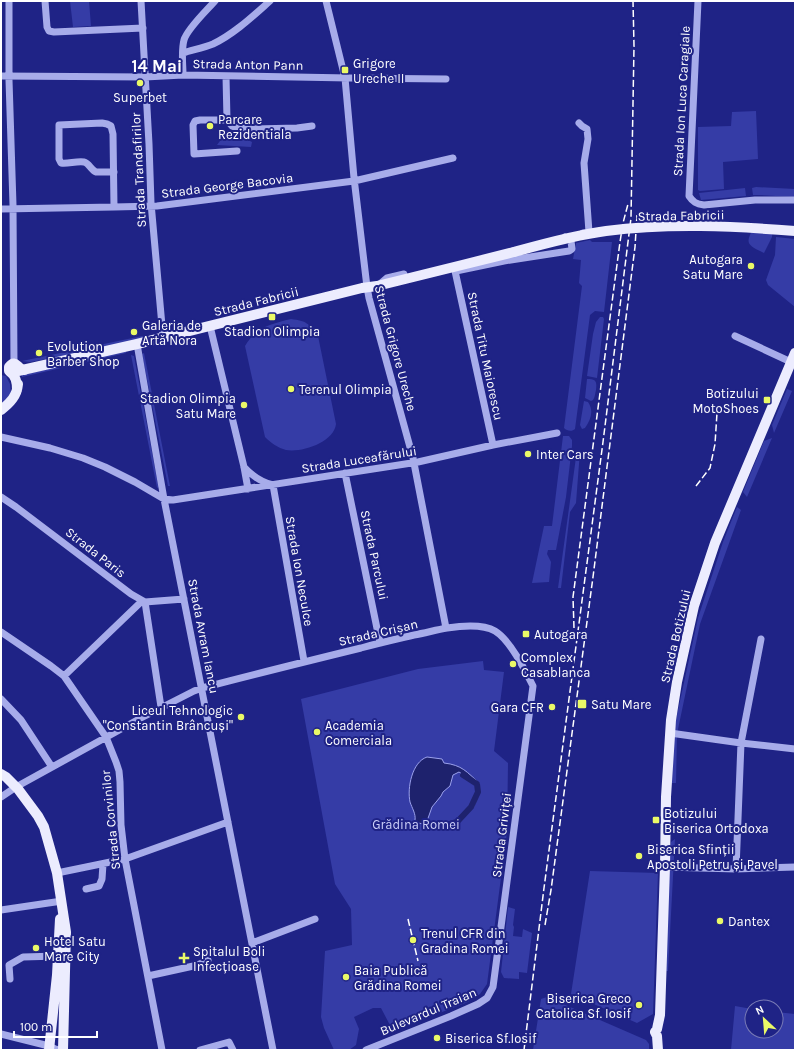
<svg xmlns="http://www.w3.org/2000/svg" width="796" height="1051" font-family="Karla,sans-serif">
  <rect width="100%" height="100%" fill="#1f2386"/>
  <path fill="#353ca6" d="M70,1H89L91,26L73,27Z
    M756,111L758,159L723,162L724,189L700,191L698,190V127L731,126L732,112Z
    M228,130L252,142L251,147L217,145Z
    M756,187L795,189V197L757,195H753L752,188Z
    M745,188L746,196L701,200L699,193Z
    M755,223L773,226L772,237L764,253C743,243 747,243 755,223Z
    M776,237L795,239V307L768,285L766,280L775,255Z
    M590,240L592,242H612L604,312L595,311L590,315L575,429C572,432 567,431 564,428L582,286L579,283L581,260L573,259L576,243Z
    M600,317H603L604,319L597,378L587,376L593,334L596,322Z
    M291,319C307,321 308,323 318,336L336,424C334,442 302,453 286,450C278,448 271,443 265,437L245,346C256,327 271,324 291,319Z
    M147,335L148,337L95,350L30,362L22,361Z
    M126,351V353L22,377V375Z
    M144,353L170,486H168L142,354Z
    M131,355L134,356L158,484L159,487L157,488Z
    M1,375L6,376L10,384L11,393L1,406Z
    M587,379C596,379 597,381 596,390C595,394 595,397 593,400L591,401L585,398Z
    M787,389L792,391L774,433L772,425Z
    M584,401L588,402C594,411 591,419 585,428L582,429L580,425Z
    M563,436H569L572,440V446L566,497L556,550H548L547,554L551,562L549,582L532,583L544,526H552Z
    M772,438L747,497L743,492L764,441Z
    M577,450L580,451L576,503L570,512L561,588H558Z
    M737,507L741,510L700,624L677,734L676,783H672L673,733L698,618L723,542Z
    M483,661L484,670L504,672L494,751L508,763L507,832L487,984L480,994L468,1002L393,1031L381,1008H373L354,1017L359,1029L356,1045L349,1050H334L324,1028L321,1017L325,951L352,945L351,909L335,884L301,699L418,669Z
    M675,839L668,971H664L668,867L671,842Z
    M590,871L658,873L653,1014L637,1023L571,994Z
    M508,907L515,909L513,925L514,927L513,936L522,937L523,929L532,933L527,973L519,972V979L504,978L501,972Z
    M547,997L646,1040L649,1044V1050H533L541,999Z
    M735,1006L752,1009V1031H776V1012L795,1014V1050H731Z"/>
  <path fill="#1e226d" stroke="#9ba1ec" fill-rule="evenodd" d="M427,757L442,759L444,763C462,765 467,772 479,783V793L473,808L457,823L442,827L418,823L415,820C416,814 412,808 410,802C407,788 412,762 427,757ZM459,772L477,784L478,792L471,807L457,822L443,826L426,824L432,807L441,796L443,792L450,786L453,775Z"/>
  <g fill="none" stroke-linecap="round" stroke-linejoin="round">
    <path stroke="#1e226d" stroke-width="6" d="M426,824L443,826L457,822L471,807L478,792L477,784L463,775"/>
    <path stroke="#a7acea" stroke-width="7" d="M9,1V80L13,205L14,364
      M45,1L47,27L49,31L54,32L143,28
      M141,1L149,144L151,203L163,337
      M326,1L345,78L354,178L367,287L369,298L413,458L446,628
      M698,1L689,196C693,202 696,204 704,205L755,200H795
      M183,53C192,50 203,48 213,44C234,34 253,16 270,1
      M183,75C183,64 181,51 184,40C187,29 207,10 215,1
      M1,76L145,77L183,75L349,78L446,79
      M226,76L227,120L232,126L237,128L253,129L297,128L312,126
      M227,120H200L195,121L193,125L194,154L237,151
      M579,123L582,126L587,129L588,139L584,163L589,232L583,233
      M114,172H96C91,170 89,163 84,162C76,161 68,164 61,163L59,159V125L102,123L107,124L111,126L113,134L114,207
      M1,209L114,207L157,206L354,181L453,158
      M455,271L493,445
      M456,271L504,261L569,251L572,249L571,241L565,237
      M380,284L387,278L404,274
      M210,326L244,467L248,489
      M735,336L791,362
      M137,344L164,499L273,1050
      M1,437L50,448L83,458L105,467L135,482L164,499L173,500L418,462L493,445L557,433
      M244,467C253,477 261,482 273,485L304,661
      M345,473L380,643
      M1,497L16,507L131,594L145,602L184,599
      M145,602L161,707
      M1,632L51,666L64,676L106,737L116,762L119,771L120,782L121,825L125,859L162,1050
      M64,676L142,601
      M1,699L21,720L52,767
      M670,733L741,743L795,749
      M1,797L16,787L141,718L194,691L202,688C255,674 308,661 361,648C379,643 397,639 414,635C425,633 436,630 447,628C460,626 483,624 495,631C510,640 525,670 533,686L493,987L487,998L478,1004L451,1016L366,1050
      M665,867L736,869L795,867
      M736,869L741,743L761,639
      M57,873L125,859L228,822
      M86,889L99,886L102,879L103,864
      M1,910L62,901
      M252,943L315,919
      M148,976L198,965L208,960
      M10,979L9,965L23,957L58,956
      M1,1034L49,1046L55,1049L59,1050
      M200,1050L229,1042L233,1050"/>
    <path stroke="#ececfe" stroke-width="10" d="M18,371L137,344L362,288L377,286L466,264L514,252
      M17,390C17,382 16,376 9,371V367C14,360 16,365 20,368C21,369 24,369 25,370
      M1,410C10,403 17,396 18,384
      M1,774L6,777L18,789L38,816L44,827L57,873L66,932L63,1050
      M49,1050L57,975L60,919
      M658,1050L657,1036L655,1032L657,1029L660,1015L665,867L666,797L671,720L677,682L694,606L715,543L795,353"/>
    <path stroke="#fff" stroke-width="1.5" stroke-dasharray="7 3" stroke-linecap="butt" d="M696,486L710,468L715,444L717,413
      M574,628L573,597L620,242L623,223L628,204
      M408,919L418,961
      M545,925L551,890L593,577L635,247L637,215
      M524,1050L544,888L603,442L631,218L634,46L633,1"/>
    <path stroke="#ececfe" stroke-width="10" d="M514,252C543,244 575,235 606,231C669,223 732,226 795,231"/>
  </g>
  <g fill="#eaf967" stroke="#1f2386" stroke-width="1.5">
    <rect x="341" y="66" width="8" height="8" rx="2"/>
    <circle cx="140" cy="83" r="4"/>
    <circle cx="210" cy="126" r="4"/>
    <circle cx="751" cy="266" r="4"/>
    <rect x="268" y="313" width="8" height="8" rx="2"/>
    <circle cx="134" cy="332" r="4"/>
    <circle cx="39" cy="353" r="4"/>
    <circle cx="291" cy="389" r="4"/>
    <rect x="763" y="396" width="8" height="8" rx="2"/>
    <circle cx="244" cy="405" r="4"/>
    <circle cx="528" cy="454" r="4"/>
    <rect x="522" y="630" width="8" height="8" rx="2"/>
    <circle cx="513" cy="664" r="4"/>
    <rect x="577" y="699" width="10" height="10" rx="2"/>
    <circle cx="552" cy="707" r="4"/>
    <circle cx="241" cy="717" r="4"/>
    <circle cx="317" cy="732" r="4"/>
    <rect x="652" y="816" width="8" height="8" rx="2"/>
    <circle cx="639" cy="856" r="4"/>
    <circle cx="720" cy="921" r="4"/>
    <circle cx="413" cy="940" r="4"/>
    <circle cx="36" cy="948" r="4"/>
    <path d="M182 952h4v4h4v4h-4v4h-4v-4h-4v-4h4z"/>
    <circle cx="346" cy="977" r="4"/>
    <circle cx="639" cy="1005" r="4"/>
    <circle cx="437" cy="1038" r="4"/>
  </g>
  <g text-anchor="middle" stroke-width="4" stroke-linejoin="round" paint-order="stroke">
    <g font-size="13" fill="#fff" stroke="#1f2386" text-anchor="start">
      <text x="353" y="68">Grigore<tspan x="353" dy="15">Ureche II</tspan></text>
      <text x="140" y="102" text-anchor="middle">Superbet</text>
      <text x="218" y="124">Parcare<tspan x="218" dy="15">Rezidentiala</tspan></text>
      <text x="743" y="264" text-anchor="end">Autogara<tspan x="743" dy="15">Satu Mare</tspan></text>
      <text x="142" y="330">Galeria de<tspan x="142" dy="15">Artă Nora</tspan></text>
      <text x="272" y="336" text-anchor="middle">Stadion Olimpia</text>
      <text x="47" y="351">Evolution<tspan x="47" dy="15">Barber Shop</tspan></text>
      <text x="299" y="394">Terenul Olimpia</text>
      <text x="759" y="398" text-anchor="end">Botizului<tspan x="759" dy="15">MotoShoes</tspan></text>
      <text x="236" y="403" text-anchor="end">Stadion Olimpia<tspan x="236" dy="15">Satu Mare</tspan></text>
      <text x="536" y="459">Inter Cars</text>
      <text x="534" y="639">Autogara</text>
      <text x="521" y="662">Complex<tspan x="521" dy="15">Casablanca</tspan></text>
      <text x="591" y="709">Satu Mare</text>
      <text x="544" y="712" text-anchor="end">Gara CFR</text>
      <text x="233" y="715" text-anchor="end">Liceul Tehnologic<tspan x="233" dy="15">"Constantin Brâncuși"</tspan></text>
      <text x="325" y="730">Academia<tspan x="325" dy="15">Comerciala</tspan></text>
      <text x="664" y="818">Botizului<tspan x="664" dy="15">Biserica Ortodoxa</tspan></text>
      <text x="647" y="854">Biserica Sfinții<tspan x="647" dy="15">Apostoli Petru și Pavel</tspan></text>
      <text x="728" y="926">Dantex</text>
      <text x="421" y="938">Trenul CFR din<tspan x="421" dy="15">Gradina Romei</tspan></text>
      <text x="44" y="946">Hotel Satu<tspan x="44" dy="15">Mare City</tspan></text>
      <text x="193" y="956">Spitalul Boli<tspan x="193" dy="15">Infecțioase</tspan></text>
      <text x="354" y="975">Baia Publică<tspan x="354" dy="15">Grădina Romei</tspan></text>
      <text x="631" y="1003" text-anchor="end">Biserica Greco<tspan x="631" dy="15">Catolica Sf. Iosif</tspan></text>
      <text x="445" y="1043">Biserica Sf.Iosif</text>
    </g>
    <g font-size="13" fill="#fff" stroke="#1f2386">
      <text transform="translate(248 64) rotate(1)" y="5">Strada Anton Pann</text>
      <text transform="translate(681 101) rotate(-87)" y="5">Strada Ion Luca Caragiale</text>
      <text transform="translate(138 170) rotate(-93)" y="5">Strada Trandafirilor</text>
      <text transform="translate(227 185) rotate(-7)" y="5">Strada George Bacovia</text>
      <text transform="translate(681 215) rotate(-1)" y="5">Strada Fabricii</text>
      <text transform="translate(256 301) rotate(-14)" y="5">Strada Fabricii</text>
      <text transform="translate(396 348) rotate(75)" y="5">Strada Grigore Ureche</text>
      <text transform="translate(486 356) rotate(78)" y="5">Strada Titu Maiorescu</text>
      <text transform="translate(359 459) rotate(-9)" y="5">Strada Luceafărului</text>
      <text transform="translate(96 552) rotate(38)" y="5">Strada Paris</text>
      <text transform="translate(375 555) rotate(78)" y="5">Strada Parcului</text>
      <text transform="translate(300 571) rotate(80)" y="5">Strada Ion Neculce</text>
      <text transform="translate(378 632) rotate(-13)" y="5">Strada Crișan</text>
      <text transform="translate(204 636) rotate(79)" y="5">Strada Avram Iancu</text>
      <text transform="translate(675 636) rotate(-77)" y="5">Strada Botizului</text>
      <text transform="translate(110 820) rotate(-96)" y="5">Strada Corvinilor</text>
      <text transform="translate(501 835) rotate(-83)" y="5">Strada Griviței</text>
      <text transform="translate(428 1011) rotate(-23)" y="5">Bulevardul Traian</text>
    </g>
    <g font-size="13" fill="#cccff8" stroke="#1f2386">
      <text x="416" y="829">Grădina Romei</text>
    </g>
    <g font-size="17" font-weight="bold" fill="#fff" stroke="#1f2386">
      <text x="157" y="72">14 Mai</text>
    </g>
  </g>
  <rect width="796" height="1051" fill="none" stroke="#ffffff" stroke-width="4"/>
  <g transform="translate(764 1019) rotate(334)"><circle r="19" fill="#1f2386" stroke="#797bb6"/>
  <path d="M0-3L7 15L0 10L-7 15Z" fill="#eaf967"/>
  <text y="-6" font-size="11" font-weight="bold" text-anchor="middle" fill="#ffffff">N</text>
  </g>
  <path d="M14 1031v6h83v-6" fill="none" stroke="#ffffff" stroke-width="2"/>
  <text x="20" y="1031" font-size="12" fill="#ffffff" stroke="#1f2386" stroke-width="3" paint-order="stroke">100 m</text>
</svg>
